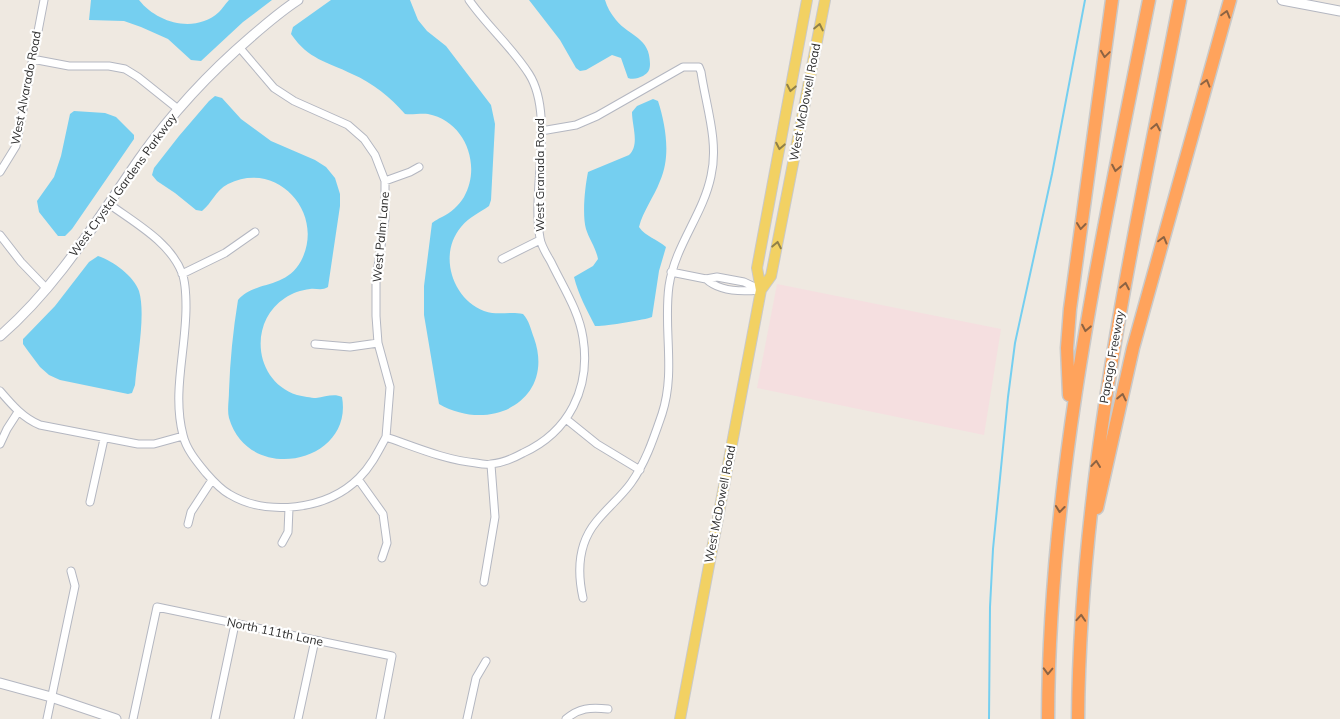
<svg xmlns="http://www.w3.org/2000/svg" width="1340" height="719" font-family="Mulish,sans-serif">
  <rect width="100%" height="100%" fill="#efe9e1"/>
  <path fill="#f5dfe0" d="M777,284L1001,329L984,435L757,388Z"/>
  <path fill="#75cff0" d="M91,0H139C157,23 195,34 219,12C222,9 225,4 229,0H272L243,22L201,61L191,60L168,39L141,27L124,21L89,20Z
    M331,0H410L418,20L427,31L446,46L491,105L495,124L491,200L489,206C478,214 470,216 461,227C438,254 452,299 484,311C499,316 509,311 523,314C529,320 531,330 534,338C556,400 491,434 439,404L424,315V286L432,223C436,220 438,219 442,217C451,213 459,205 464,197C482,165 465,121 428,114C421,113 412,115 405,114C390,97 373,83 352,74C326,61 309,60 291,34L293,27Z
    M529,0H605C607,7 611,14 616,20C630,37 650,37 650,64C650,70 648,73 643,76C638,78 634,80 628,78L621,58L612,55L586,70L580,71L576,68L560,40Z
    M215,96L222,98L241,119L271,141L315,160L326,167L335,178L340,194V206L328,287C322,291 316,288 310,289C301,290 292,293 285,298C248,322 254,381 297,395C303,396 311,398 316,398C325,397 334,393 342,397C354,463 249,486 229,418C227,410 229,400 229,391C230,361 233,330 238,300C255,280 285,290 301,261C326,213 277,159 228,184C215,191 212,203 202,211L196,210L175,193L157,181L152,175L154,168L179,136L209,101Z
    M653,99L658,101C666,126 671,157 660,181C654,197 643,211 639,227C646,237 657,239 666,247L659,271L652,317C645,320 601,327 595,326C587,310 578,294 574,277L593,266L598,259C596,248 589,239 586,229C582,214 585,187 588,172L629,155C640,145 632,126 632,112L637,106Z
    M74,111L105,113L116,117L134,135V139L72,229L65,236H58L39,212L37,201L54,177L61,156L70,114Z
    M98,256C113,261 134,276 139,291C146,314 137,359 135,385L132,393L128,394L60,380L49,375L40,367L28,351L23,344V339L26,336L55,306L89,262Z"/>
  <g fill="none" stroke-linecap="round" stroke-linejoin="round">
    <path stroke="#75cff0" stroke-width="2" d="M989,719L990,607L993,549L1008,397L1015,343L1052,174L1085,0"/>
    <g stroke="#b4b7c1" stroke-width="9">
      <path id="street" d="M239,47L274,88L294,101L348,125L364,139L375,155L385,181V219L376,280V316L378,343L390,387L386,437
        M32,59L69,66H109L125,69L138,77L178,109
        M541,131L576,125L597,116L683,67H699L701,72C706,106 719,142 711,176C703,215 675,245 669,286C663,329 676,371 662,414C654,437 646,462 631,483C621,497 607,508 596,522C578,544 577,571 583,598
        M0,172L16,146L44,0
        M385,181L410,172L419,167
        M109,204C135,223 170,242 182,273C186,283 186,297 186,307C186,350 172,393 183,435C186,449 197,462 206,473C213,481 220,489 229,494C267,517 327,510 359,478C371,466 378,452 386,437C415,447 445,460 476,463C481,464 487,465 491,464C502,463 514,458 523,453C569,432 591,388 583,338C579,311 563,287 551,262C547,255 541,246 540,238C531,190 555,115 529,74C512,47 487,26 469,0
        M0,235L21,262L47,289
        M502,259L540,240
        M671,272L706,279L717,277L744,282L761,290
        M182,274L225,253L255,232
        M706,279C720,292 741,292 759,290
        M315,344L350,347L378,343
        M0,391C12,405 23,418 40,425L138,444H154L183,436
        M566,419L597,444L640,470
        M0,444L7,429L18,412
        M358,479L383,514L387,543L382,558
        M90,502L104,439
        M188,524L191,512L212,480
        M282,543L288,532L289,508
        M484,582L495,517L491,465
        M47,719L75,586L71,571
        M133,719L157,607L392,656L380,719
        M215,719L235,624
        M298,719L315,640
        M467,719L476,678L486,661
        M566,719C579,708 590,707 608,709"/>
    </g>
    <g stroke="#b4b7c1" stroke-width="11">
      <path id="secondary" d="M1282,0L1340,11
        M0,336C58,286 97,220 140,158C172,113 209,73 251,37C266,24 281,11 298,0
        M0,683L51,697L116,719"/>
    </g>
    <g stroke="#c9c9c9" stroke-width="12">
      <path id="primary" d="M761,290L771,276L825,0
        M680,719L761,290L757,268L807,0"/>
    </g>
    <g stroke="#c9c9c9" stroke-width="15">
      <path id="highway" d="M1069,395L1067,348L1070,309L1112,0
        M1097,508L1133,348L1230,0
        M1048,719C1049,475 1102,238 1149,0
        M1078,719C1080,475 1134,239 1180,0"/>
    </g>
    <use href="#street" stroke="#fff" stroke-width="7"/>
    <use href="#secondary" stroke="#fff" stroke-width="9"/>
    <use href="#primary" stroke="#f2d163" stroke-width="10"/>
    <use href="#highway" stroke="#ffa35c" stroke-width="12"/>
  </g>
  <defs><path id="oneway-chevron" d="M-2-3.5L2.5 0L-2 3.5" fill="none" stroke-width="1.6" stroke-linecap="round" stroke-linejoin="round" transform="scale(1.25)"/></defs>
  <g stroke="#8c6343">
    <use href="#oneway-chevron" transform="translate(1226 14) rotate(-74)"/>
    <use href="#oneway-chevron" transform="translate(1105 54) rotate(98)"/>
    <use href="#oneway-chevron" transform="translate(1206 83) rotate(-74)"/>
    <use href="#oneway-chevron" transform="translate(1156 127) rotate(-79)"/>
    <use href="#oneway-chevron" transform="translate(1116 168) rotate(101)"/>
    <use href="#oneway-chevron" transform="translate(1081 226) rotate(97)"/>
    <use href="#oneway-chevron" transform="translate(1163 240) rotate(-75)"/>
    <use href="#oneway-chevron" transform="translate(1125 286) rotate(-79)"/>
    <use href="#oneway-chevron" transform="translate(1086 328) rotate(101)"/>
    <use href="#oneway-chevron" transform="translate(1122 397) rotate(-78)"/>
    <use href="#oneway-chevron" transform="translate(1096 464) rotate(-83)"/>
    <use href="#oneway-chevron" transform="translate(1060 509) rotate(96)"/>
    <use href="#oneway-chevron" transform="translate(1081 618) rotate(-86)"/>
    <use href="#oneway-chevron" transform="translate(1048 671) rotate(92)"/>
  </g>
  <g stroke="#908048">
    <use href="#oneway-chevron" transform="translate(819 27) rotate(-78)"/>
    <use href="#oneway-chevron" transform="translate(791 88) rotate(101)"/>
    <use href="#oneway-chevron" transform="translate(780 146) rotate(101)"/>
    <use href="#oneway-chevron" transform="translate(777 245) rotate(-79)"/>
  </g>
  <g text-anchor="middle" stroke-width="4.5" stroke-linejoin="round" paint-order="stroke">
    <g font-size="12" fill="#2e2e2e" stroke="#fff">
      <text transform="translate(26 88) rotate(-79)" y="4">West Alvarado Road</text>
      <text transform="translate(805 102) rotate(-79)" y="4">West McDowell Road</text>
      <text transform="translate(540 175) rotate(-90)" y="4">West Granada Road</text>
      <text transform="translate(123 185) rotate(-54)" y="4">West Crystal Gardens Parkway</text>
      <text transform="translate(381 237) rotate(-85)" y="4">West Palm Lane</text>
      <text transform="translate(1112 357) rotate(-80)" y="4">Papago Freeway</text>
      <text transform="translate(720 504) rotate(-79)" y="4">West McDowell Road</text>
      <text transform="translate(275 632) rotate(12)" y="4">North 111th Lane</text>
    </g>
  </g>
</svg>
